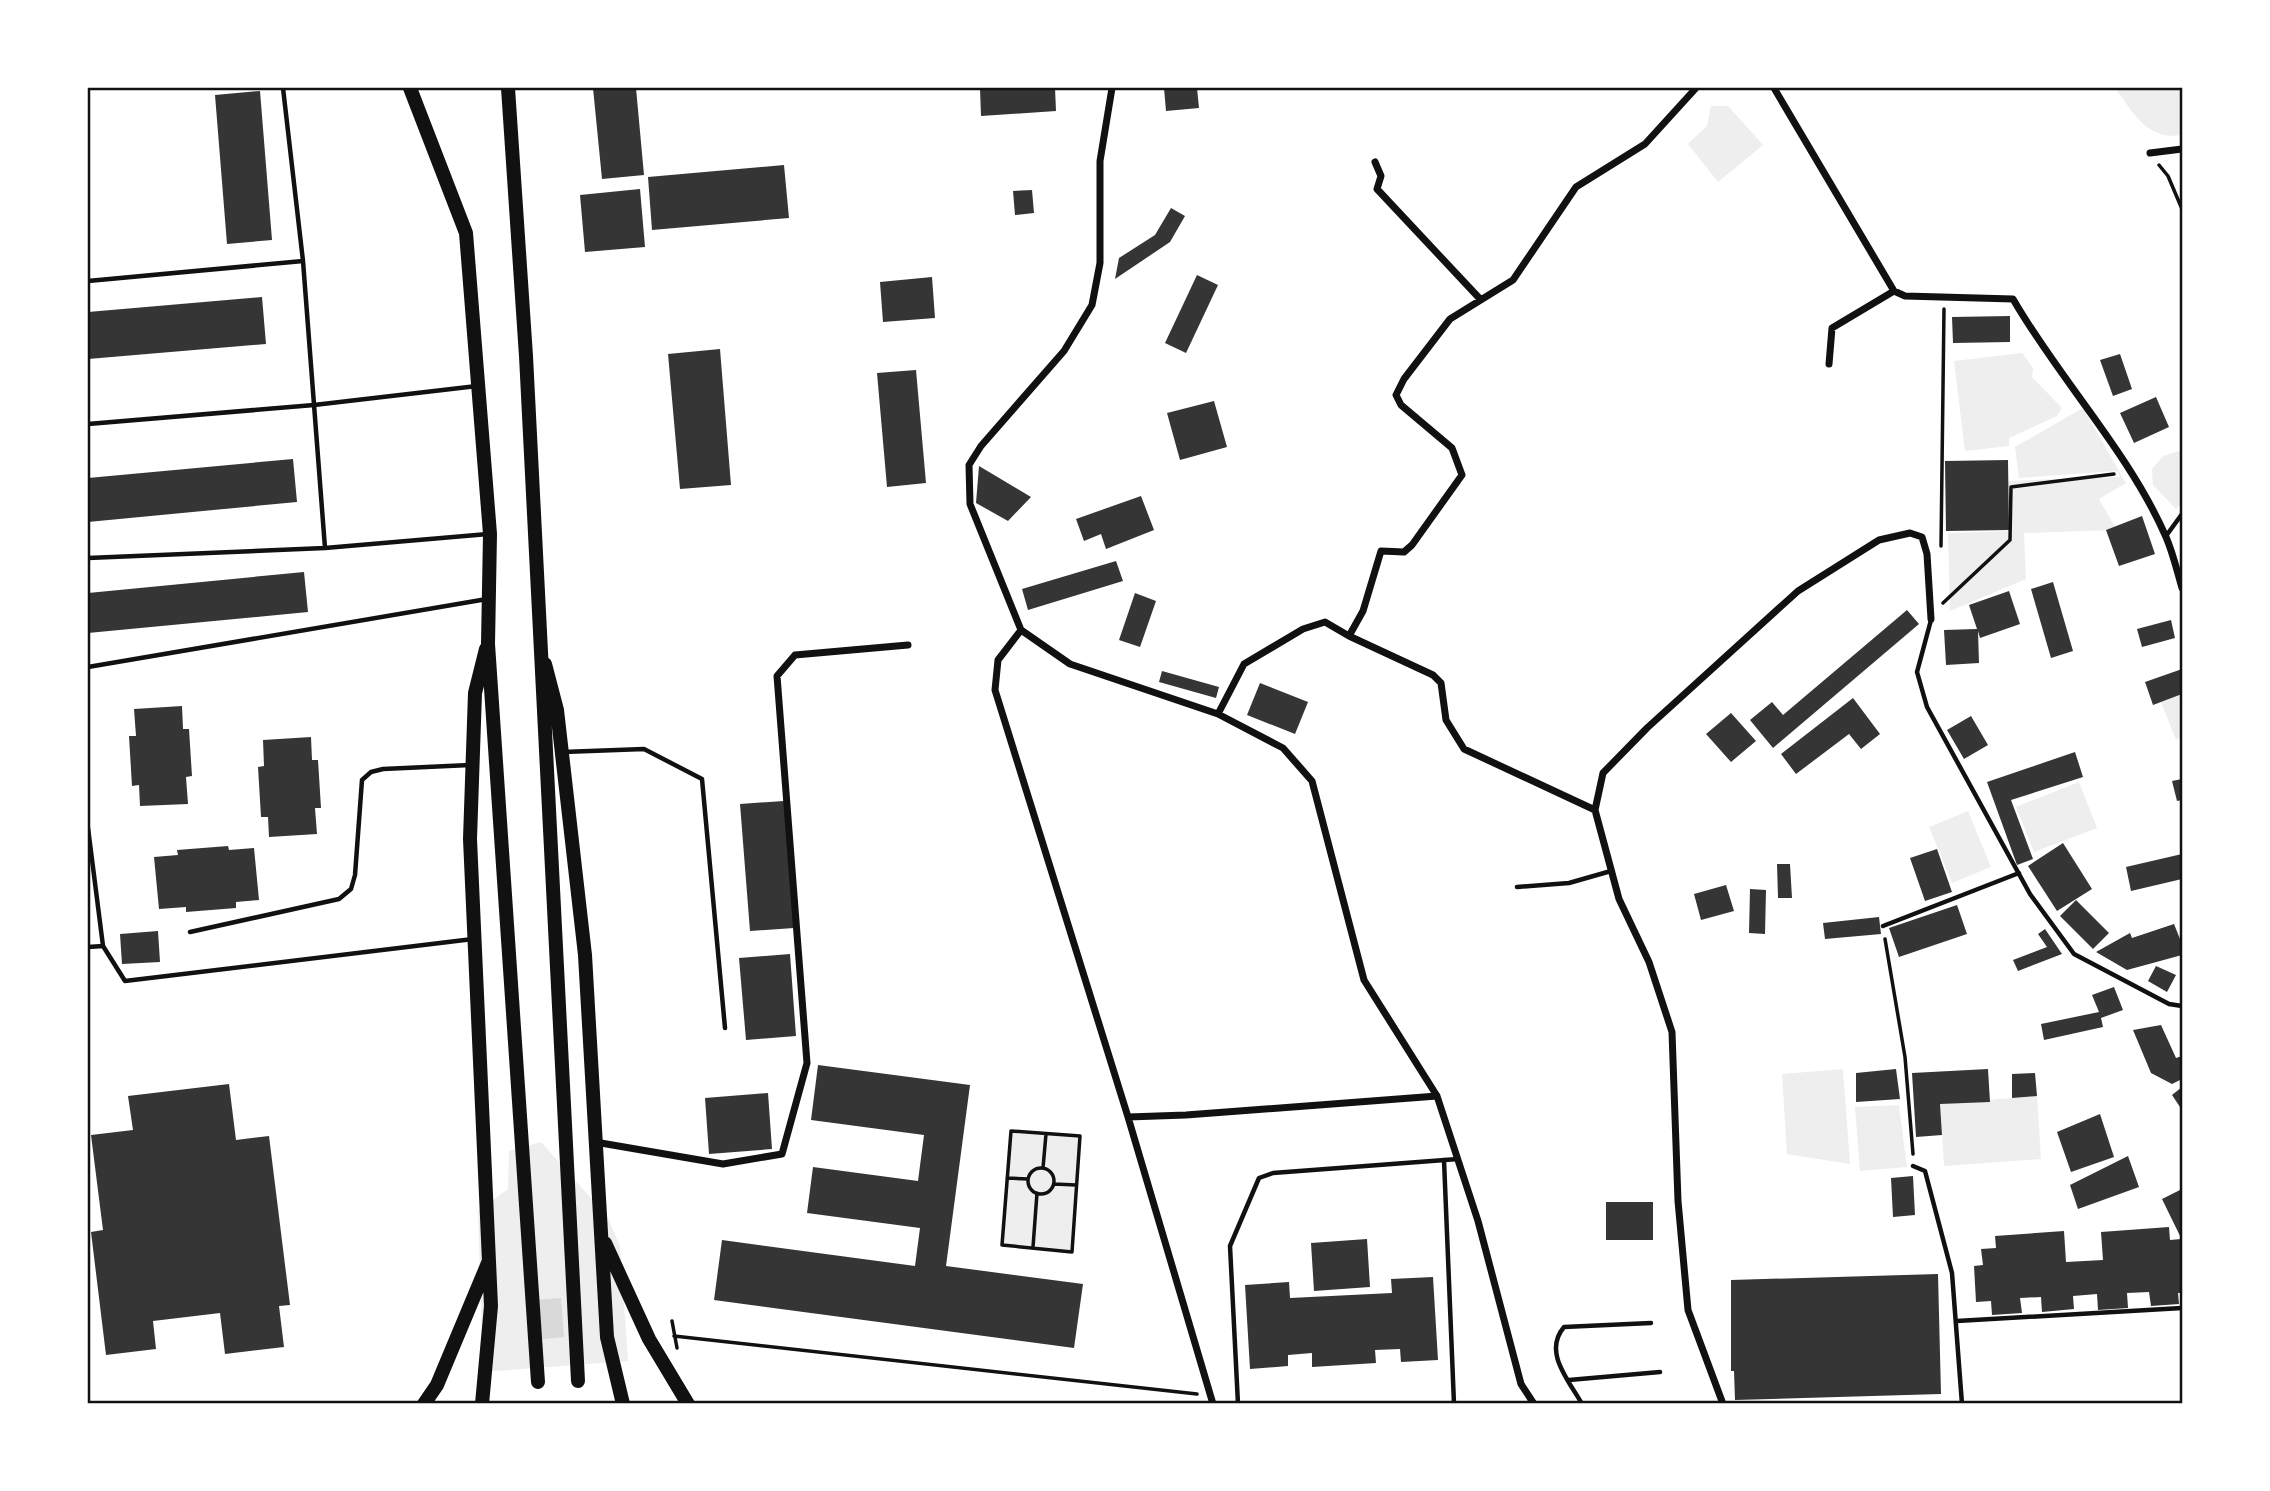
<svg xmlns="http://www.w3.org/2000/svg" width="2270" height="1491" font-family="Overpass,sans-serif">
  <rect width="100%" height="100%" fill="#fff"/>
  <path fill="#eee" d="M2115,88H2182V135C2147,141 2133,112 2115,88Z
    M1711,106H1728L1763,145L1718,182L1688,144L1707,126Z
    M2022,353L2033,368L2032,377L2062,408L2057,416L2009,438V446L1965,451L1954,361Z
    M2083,408L2126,483L2099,499L2117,530L2024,533L2026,579L1950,611L1948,533L2008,531L2007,481L2120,477L2117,471L2019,478L2015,447Z
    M2179,451L2182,453V503L2176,509L2153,485L2152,469L2163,456Z
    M2182,694V737L2176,740L2161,702Z
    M2079,782L2097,828L2034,852L2016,807Z
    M1968,811L1991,867L1952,883L1929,827Z
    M1843,1069L1850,1164L1787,1154L1782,1074Z
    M2037,1096L2041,1159L1944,1166L1940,1104Z
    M1899,1105L1907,1167L1860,1171L1855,1107Z
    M1011,1131L1080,1136L1072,1252L1002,1245Z
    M541,1142L607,1216L620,1246L628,1361L483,1372L478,1211L508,1189L509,1151Z"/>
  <path fill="#d9d9d9" d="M561,1298L564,1337L535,1340L532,1300Z"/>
  <path fill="#353535" d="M593,88H636L644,175L602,179Z
    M980,88H1055L1056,111L981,116Z
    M1164,88H1197L1199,108L1166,111Z
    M260,91L272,240L227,244L215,95Z
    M784,165L789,218L652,230L648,177Z
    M640,189L645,247L585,252L580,195Z
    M1032,190L1034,213L1015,215L1013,191Z
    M1171,208L1185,216L1170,242L1115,279L1119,258L1155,235Z
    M1197,275L1218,285L1186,353L1165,343Z
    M932,277L935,318L883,322L880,282Z
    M262,297L266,344L88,359V312Z
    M2010,316V342L1953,343L1952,317Z
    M720,349L731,485L680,489L668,354Z
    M2120,354L2132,389L2113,396L2100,360Z
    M916,370L926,483L887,487L877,373Z
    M2156,397L2169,427L2134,443L2120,413Z
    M1214,401L1227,447L1180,460L1167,413Z
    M293,459L297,502L88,522V478Z
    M2008,460L2009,530L1946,531L1945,461Z
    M979,466L1031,497L1008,521L976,503Z
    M1141,496L1154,530L1106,549L1101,534L1084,541L1076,519Z
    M2142,516L2155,554L2119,566L2106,530Z
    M1116,561L1123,581L1028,610L1022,589Z
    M304,572L308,612L88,633V593Z
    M2053,582L2073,651L2051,658L2031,589Z
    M2009,591L2020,624L1980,638L1978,631L1979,663L1946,665L1944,630L1977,629L1969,605Z
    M1135,593L1156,601L1140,647L1119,640Z
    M1907,610L1919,624L1773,748L1750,720L1772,702L1783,715Z
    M2171,620L2175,638L2142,647L2137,629Z
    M2182,669V694L2153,705L2145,682Z
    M1162,671L1219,687L1216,698L1159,682Z
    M1260,683L1308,702L1295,734L1247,715Z
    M1853,698L1880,734L1861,749L1849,734L1796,774L1781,754Z
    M182,706L183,729H189L192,776L186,777L188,804L140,806L139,785L132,786L129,736H136L134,709Z
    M1731,713L1756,741L1731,762L1706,734Z
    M1971,716L1988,745L1964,759L1947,730Z
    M311,737L312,760H318L321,808H315L317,834L269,837L268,817H261L258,767L264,766L263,740Z
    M2075,752L2083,777L2011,800L2033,859L2017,865L1987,782Z
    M2182,779V800L2177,801L2172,781Z
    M784,801L794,928L750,931L740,804Z
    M2063,843L2092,889L2057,911L2028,866Z
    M228,846L229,850L254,848L259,900L236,902V908L186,912V907L159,909L154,857L178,855L177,850Z
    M1937,849L1952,892L1925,901L1910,858Z
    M2182,854V879L2131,891L2126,867Z
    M1777,864H1790L1792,898H1778Z
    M1726,885L1734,911L1701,920L1694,894Z
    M1750,889L1766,890L1765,934L1749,933Z
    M2076,900L2109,933L2093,949L2060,916Z
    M1957,905L1967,934L1899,957L1889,928Z
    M1879,917L1881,934L1825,939L1823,923Z
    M2174,924L2182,944V955L2127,970L2096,952L2130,933L2132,938Z
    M2045,929L2062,954L2018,971L2013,960L2047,947L2038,934Z
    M158,931L160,962L122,964L120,934Z
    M790,954L796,1036L746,1040L739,958Z
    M2156,966L2176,975L2167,992L2148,981Z
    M2114,987L2123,1010L2101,1018L2103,1027L2044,1040L2041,1024L2099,1012L2092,995Z
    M2161,1025L2176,1058L2182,1056V1079L2172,1084L2151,1073L2133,1030Z
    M818,1065L970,1085L946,1266L1083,1284L1074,1348L714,1300L722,1240L915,1266L920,1228L807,1213L813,1167L918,1181L924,1135L811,1120Z
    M1896,1069L1900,1099L1856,1102V1073Z
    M1988,1069L1990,1102L1940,1104L1942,1135L1916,1137L1912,1073Z
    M2035,1073L2037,1096L2012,1098V1074Z
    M229,1084L236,1140L269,1136L290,1305L279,1306L284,1347L225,1354L220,1313L153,1321L156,1349L106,1355L91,1232L103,1230L91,1135L133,1130L128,1096Z
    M2182,1087V1110L2172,1095Z
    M768,1093L772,1149L709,1154L705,1098Z
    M2100,1114L2114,1157L2071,1172L2057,1132Z
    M2128,1156L2139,1187L2078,1209L2070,1185Z
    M1913,1176L1915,1215L1893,1217L1891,1178Z
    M2182,1189V1240L2162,1199Z
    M1606,1202H1653V1240H1606Z
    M2169,1227L2170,1240L2181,1239L2182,1293H2178L2179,1304L2151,1306L2149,1292L2127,1293L2128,1308L2098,1310L2097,1294L2073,1296L2074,1309L2042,1312L2041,1297L2020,1298L2022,1313L1992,1315L1991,1301L1976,1302L1974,1266L1983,1265L1981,1249L1996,1248L1995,1236L2064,1231L2066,1262L2103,1260L2101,1232Z
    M1367,1239L1370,1287L1314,1291L1311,1243Z
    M1938,1274L1941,1394L1735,1400L1734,1371H1731V1280Z
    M1433,1277L1438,1360L1401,1362L1400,1349L1375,1350L1376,1363L1312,1367V1353L1288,1355V1366L1250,1369L1245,1285L1289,1282L1290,1298L1392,1293L1391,1279Z"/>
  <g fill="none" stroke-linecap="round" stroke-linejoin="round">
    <path stroke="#111" stroke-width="3.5" d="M2159,165L2168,176L2182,209
      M1941,546L1944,309
      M1943,603L2010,540L2011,487L2114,474
      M1885,939L1905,1057L1913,1154
      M1011,1131L1080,1136L1072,1252L1002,1245Z
      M1043,1168L1046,1134
      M1028 1181a13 13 0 1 1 26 0a13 13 0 1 1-26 0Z
      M1007,1178L1028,1179
      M1054,1184L1076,1185
      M1033,1247L1037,1193
      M672,1321L677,1348
      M674,1336L1197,1394"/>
    <path stroke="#111" stroke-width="4.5" d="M283,88L303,261L325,548
      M88,281L303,261
      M88,424L314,405L477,386
      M2166,536L2182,514
      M88,558L325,548L488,534
      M1931,620L1917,672L1927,707L2030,894L2074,954L2169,1004L2182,1006
      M88,667L487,599
      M563,752L644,749L702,779L725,1028
      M88,828L103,946L125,981L473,939
      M1517,887L1569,883L1611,871
      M1883,926L2019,873
      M190,932L339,899L351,889L355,875L362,780L371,772L383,769L470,765
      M88,947L103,946
      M1444,1160L1454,1404
      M1913,1166L1925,1171L1952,1273L1962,1404
      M1957,1321L2182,1308
      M1569,1380L1660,1372
      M1238,1404L1230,1246L1259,1178L1273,1173L1458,1159
      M1582,1404C1568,1379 1543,1352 1564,1327L1651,1323"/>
    <path stroke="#111" stroke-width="7" d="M1112,88L1100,161V263L1092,305L1064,351L981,446L969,465L970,504L1021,630L1070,664L1218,714L1283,748L1312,781L1364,980L1437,1096L1478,1221L1521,1384L1534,1404
      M1696,88L1645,144L1576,187L1513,280L1450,319L1404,379L1396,395L1401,405L1452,448L1462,475L1412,545L1404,552L1381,551L1363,611L1349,636L1433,675L1441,683L1446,720L1464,749L1595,810L1619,899L1649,962L1672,1032L1678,1201L1688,1310L1723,1404
      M1774,88L1894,291L1905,296L2013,299C2059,379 2129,452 2166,537C2173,553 2177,571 2182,588
      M2150,153L2182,149
      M1375,162L1381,176L1377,189L1481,300
      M1829,364L1832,328L1894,291
      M1021,630L998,660L995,690L1128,1117L1213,1404
      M1218,714L1244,664L1303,629L1325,622L1349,636
      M1595,810L1603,773L1647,728L1798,591L1879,540L1910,533L1922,537L1927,554L1931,619
      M1128,1117L1186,1115L1437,1096
      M595,1142L723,1164L782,1154L807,1063L777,676L795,655L908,645"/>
    <path stroke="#111" stroke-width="14" d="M410,88L466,233L490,534L488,644L538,1382
      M508,88L526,356L578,1381
      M545,664L557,710L585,955L607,1337L623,1404
      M605,1243L649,1339L688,1404
      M424,1404L437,1385L488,1263
      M482,1404L491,1306L470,839L475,693L486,649"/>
  </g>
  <rect width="2270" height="1491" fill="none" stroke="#ffffff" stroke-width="178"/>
  <rect x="89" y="89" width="2092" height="1313" fill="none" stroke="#111" stroke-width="2.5"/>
</svg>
